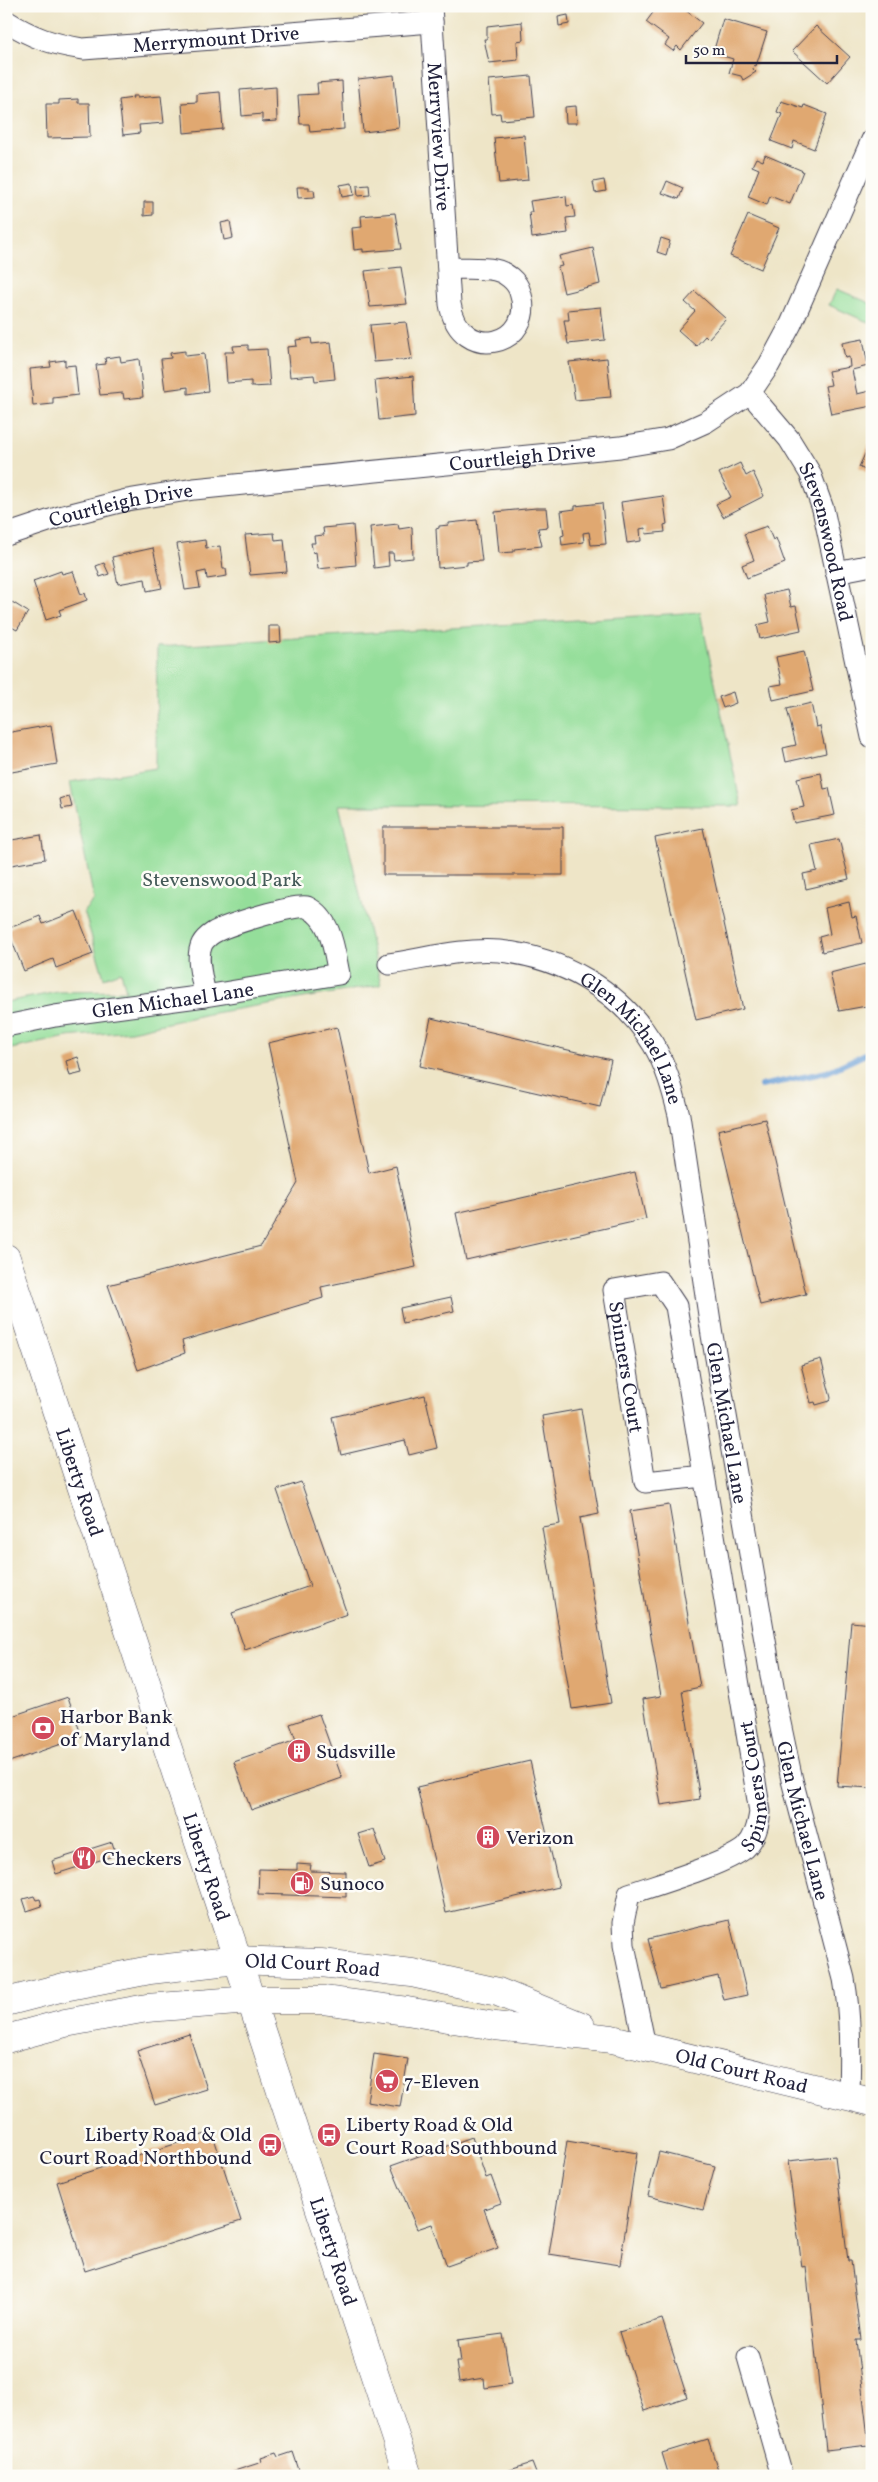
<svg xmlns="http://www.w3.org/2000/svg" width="878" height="2482" font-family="Vollkorn,serif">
  <rect width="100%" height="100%" fill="#fdfcf7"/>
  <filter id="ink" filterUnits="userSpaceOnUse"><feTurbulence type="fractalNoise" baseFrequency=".02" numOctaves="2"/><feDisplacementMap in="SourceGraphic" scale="10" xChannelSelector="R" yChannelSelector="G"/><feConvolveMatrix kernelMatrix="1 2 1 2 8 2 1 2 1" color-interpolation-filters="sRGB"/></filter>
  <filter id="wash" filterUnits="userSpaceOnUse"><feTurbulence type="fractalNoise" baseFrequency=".0096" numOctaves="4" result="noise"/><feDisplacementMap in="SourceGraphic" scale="20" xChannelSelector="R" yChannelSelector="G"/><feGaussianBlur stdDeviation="1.12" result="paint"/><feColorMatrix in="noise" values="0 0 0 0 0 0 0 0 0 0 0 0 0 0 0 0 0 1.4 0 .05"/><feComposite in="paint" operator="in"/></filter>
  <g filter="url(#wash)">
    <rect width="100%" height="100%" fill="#eee5c7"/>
    <path fill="#94de9a" stroke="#5b806a" d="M837,289L872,304V324L829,305Z
      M700,612L741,806L339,805L381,985L208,1014L131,1031L67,1037L6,1050V1002L58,992L126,991L121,972L104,978L84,911L94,900L70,782L156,768L157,647Z"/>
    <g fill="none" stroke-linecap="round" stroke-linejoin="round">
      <path stroke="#689dd5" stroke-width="6" d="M761,1086L827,1072L872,1051"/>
    </g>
    <g id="blocks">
      <path fill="#e0a871" d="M658,6H680L702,23L681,50L677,46L673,51L665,45L669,39L646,22Z
        M568,15L569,24L559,26L558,17Z
        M723,19L767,32L756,66L754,65L753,69L756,72L743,80L741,76L729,73L733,59L713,53Z
        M522,22L523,40L517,41L518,60L489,63L484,39H487V26Z
        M816,26L850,57L827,83L792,51Z
        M394,75L399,128L363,132L358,79Z
        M531,76L535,117L501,120L500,113L492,114L489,80Z
        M342,81L344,129L310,132L309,124H300L298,95L318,94L317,83Z
        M276,87L277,121L262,122V114L242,116L240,90Z
        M220,92L223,129L184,133L182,103L197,102V94Z
        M132,96H137V98L161,96L164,123L139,125L140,133L123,135L119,100L133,98Z
        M78,99V103H89L90,137L47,138L46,104H59V100Z
        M781,101L803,108L804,105L827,114L814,149L794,141L792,149L771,141L782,114L777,112Z
        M576,106L577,123H566L565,107Z
        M524,135L528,180L499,183L494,138Z
        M765,155L803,171L790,204L770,196L767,205L748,197L759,169L752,166L756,158L763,161Z
        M604,180L606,191L595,193L593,182Z
        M667,181L683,188L679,199L662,193Z
        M352,183L354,195L342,197L340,185Z
        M369,185L370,195L358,196L357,186Z
        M297,187H309V190H314L315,197L298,198Z
        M566,196L567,206L573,205L575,217L566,218L568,233L532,238L529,212H532L530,201Z
        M144,202H153V215L144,216Z
        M395,213L401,249L363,252V249L354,250L352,228L362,227L361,216Z
        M748,215L779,228L761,269L730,256Z
        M230,221L233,238L224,240L221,223Z
        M661,238L670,241L666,255L657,252Z
        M593,248L600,284L564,293L558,267L562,266L559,256Z
        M401,267L407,304L370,307L365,271Z
        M695,291L726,319L708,339L705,336L696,346L678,330L695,311L685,302Z
        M601,307L605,340L568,344L564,320H569L568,310Z
        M406,322L412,359L374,362L370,325Z
        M311,338L312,344L331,342L335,379L315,381L314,375L290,377L287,347L297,346L296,340Z
        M863,339L868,366L852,370L857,394L870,391L872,406L831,414L825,386L831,385L828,371L850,367L849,357L845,358L842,343Z
        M248,345V350L267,349L270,386L251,387V381L227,383L225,352H234L233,346Z
        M185,351V356L204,354L208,391L188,394V387L165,390L161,359L171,358L170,353Z
        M120,356L121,362L139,359L143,397L124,399L123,393L100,395L96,365L106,364L105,358Z
        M607,358L611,397L575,400L569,362Z
        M65,360V366L75,365L78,395L53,398V404L33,406L30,369L51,367L50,362Z
        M413,376L415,416L379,420L375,380Z
        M869,445L872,446V479L869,477L871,473L859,467Z
        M740,463L746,476L753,472L764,496L723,517L716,504L731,497L719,473Z
        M663,496L667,524L664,525L665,532L646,534L645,528L640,529L641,541L627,543L621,502Z
        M602,503L606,544L591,545L589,532L583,533L584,542L562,545L561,536L564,535L561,511L575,509V506Z
        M536,508H546L548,527L538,528L542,546L514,549V552L499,553L495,512Z
        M477,520L482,561L467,562V565L438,568L436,529L439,528V526L449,525V523Z
        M398,524L399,529L412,527L413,558L394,560L393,553H388L389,566L374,568L370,527Z
        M353,525L356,565L318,569L316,552L313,553L311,543H315L314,536L324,535L323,528Z
        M767,526L773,540L776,538L785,563L747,578L742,565L754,560L744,534Z
        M274,533L275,540L284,539L287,572L250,575L245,535Z
        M205,540L206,548L220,546L223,569H226L227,576L207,579L206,571L197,573L200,588L185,590L177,544Z
        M153,548L162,588L147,591L145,579L118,584L112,557Z
        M104,563L109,574L100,577L96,566Z
        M61,571L62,574L73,571L81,595L85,593L87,600L59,610L61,615L46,620L33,581Z
        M787,590L791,607L796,606L801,630L760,639L757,625L770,622L764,595Z
        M12,602L28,612L17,630L6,624V604L10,606Z
        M269,626H280L281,642L269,643Z
        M804,651L813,691L773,700L770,686L782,684L776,657Z
        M733,692L736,703L723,708L719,697Z
        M811,703L816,727L820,726L826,753L786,762L783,748L796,745L787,709Z
        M51,725L57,764L6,773V733Z
        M821,773L824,789L829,788L835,815L794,823L791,810L804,807L797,778Z
        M69,796L72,807L62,809L60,799Z
        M383,827H563V875H383Z
        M703,828L743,1009L696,1020L655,838Z
        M41,835L45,859L6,866V841Z
        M839,839L849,879L806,889L803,874L817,871L811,845Z
        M849,902L852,917L856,916L862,943L822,952L819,937L830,934L825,908Z
        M76,911L93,954L56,968L53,959L24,971L7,929L40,916L43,924Z
        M866,964L869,977H872V1005L839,1011L830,973Z
        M431,1018L611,1060L600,1107L420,1066Z
        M337,1027L369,1173L396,1166L416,1267L321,1287L323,1298L182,1341L185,1353L138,1370L108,1285L261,1246L298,1183L268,1043Z
        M78,1057L82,1073L70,1076L66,1061Z
        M765,1119L806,1294L760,1305L718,1130Z
        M635,1172L646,1219L466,1260L456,1213Z
        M451,1297L454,1311L403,1323L400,1308Z
        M821,1359L831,1398L830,1401L816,1405L815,1402L811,1403L801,1365Z
        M425,1395L437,1448L409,1455L405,1440L341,1455L332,1417Z
        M581,1409L599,1514L580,1518L611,1703L572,1709L542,1527L560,1524L542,1416Z
        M301,1482L347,1614L245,1650L232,1613L310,1586L277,1490Z
        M669,1505L700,1687L682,1691L700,1799L661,1805L643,1699L661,1696L630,1511Z
        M851,1622L872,1624V1788L837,1786Z
        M68,1697L82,1737L6,1763V1718Z
        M319,1714L342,1778L251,1810L234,1762L296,1740L290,1724Z
        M530,1761L559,1887L446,1913L417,1787Z
        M374,1829L385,1862L369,1867L358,1834Z
        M112,1842L116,1855L56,1874L52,1861Z
        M297,1864L311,1865L310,1871L346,1872V1897L258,1894L259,1869L297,1870Z
        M34,1896L36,1900L40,1899L42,1906L27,1911L23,1899Z
        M729,1920L747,1995L724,2000L718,1976L661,1989L648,1939Z
        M189,2034L207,2089L155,2105L137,2051Z
        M374,2054L408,2059L400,2107L367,2102Z
        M212,2132L241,2221L85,2271L57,2182Z
        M472,2137L486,2178L491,2176L501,2203L484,2209L498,2248L447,2266L432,2224L417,2229L391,2166Z
        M567,2141L637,2153L620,2265L549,2254Z
        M659,2152L715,2166L703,2210L648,2196Z
        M835,2156L848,2261H851L861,2340H856L869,2445L826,2450L806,2266L802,2267L788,2161Z
        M662,2319L687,2397L644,2411L619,2332Z
        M503,2334L511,2384L485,2388L484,2378L459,2382L456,2362H461L458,2340Z
        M708,2439L720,2476H669L662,2453Z
        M293,2452L301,2476L225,2474L262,2462L261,2458L276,2453L278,2457Z
        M532,2463L537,2476H494V2475Z"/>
    </g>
  </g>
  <g filter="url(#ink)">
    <use href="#blocks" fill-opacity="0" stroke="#413f50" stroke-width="1"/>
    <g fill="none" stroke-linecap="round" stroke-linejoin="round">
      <g stroke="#413f50" stroke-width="23">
        <g id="street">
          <path id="s1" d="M431,6L450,304C460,366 538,345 520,292C517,281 505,272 495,270C480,267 463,269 448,268"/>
          <path id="s2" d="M6,21C33,38 52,44 83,49L432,22"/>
          <path id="s3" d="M750,393L789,439L810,473L823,509L872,737"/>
          <path id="s4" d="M6,535L60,517L127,500L194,489L620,447L668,439L706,422L750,393L769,365L791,324L872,140"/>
          <path d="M836,572L872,565"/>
          <path id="s5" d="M389,964C424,959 463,948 499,951C561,957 620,990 653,1044C666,1065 673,1091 679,1115L712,1335L776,1704L792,1780L844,1979C851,2018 850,2056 849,2096"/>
          <path id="s6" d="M6,1026L55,1016L205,996L339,974C334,951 332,919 307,907C297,903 224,926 213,933C210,935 204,940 202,944C195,958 203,981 205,996"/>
          <path id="s7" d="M645,2046L624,1945L623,1923L629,1894C657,1884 724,1865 745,1848C755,1838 758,1826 760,1812L676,1306L660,1282L614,1290L645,1482L704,1476"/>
          <path d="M748,2357L782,2476"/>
        </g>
      </g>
      <g stroke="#413f50" stroke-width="29">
        <g id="secondary">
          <path id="s8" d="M6,2002L64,1987L150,1970L237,1960L321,1963L412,1973L498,1992L581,2026"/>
          <path id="s9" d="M6,2039L65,2023L147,2008L250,2000H323L407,2011L495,2026L612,2039L872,2102"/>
        </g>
      </g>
      <g stroke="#413f50" stroke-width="29">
        <g id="primary">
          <path id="s10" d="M6,1258L408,2476"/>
        </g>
      </g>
      <use href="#street" stroke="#fff" stroke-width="21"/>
      <use href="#secondary" stroke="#fff" stroke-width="28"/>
      <use href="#primary" stroke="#fff" stroke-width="28"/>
    </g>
  </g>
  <defs>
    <g id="bank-disc" transform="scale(1.25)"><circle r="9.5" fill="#d1495b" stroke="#fdfcf7"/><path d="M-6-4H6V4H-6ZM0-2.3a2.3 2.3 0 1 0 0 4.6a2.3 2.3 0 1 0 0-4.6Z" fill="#fff"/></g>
    <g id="building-disc" transform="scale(1.25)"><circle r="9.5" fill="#d1495b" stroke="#fdfcf7"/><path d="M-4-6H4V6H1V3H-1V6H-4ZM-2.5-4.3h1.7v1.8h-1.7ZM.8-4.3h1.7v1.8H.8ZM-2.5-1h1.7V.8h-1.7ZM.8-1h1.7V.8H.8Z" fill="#fff"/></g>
    <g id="restaurant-disc" transform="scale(1.25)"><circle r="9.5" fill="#d1495b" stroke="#fdfcf7"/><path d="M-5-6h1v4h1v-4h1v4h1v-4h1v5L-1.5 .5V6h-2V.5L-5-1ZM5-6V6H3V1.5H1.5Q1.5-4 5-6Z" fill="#fff"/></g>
    <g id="fuel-disc" transform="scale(1.25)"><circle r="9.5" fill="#d1495b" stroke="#fdfcf7"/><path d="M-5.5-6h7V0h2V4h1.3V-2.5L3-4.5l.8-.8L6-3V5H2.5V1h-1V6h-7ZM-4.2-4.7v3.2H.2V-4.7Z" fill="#fff"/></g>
    <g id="supermarket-disc" transform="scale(1.25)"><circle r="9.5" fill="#d1495b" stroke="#fdfcf7"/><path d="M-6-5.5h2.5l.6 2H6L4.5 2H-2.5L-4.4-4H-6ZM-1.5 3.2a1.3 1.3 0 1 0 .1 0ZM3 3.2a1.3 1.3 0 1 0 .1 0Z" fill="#fff"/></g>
    <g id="bus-disc" transform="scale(1.25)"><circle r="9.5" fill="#d1495b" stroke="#fdfcf7"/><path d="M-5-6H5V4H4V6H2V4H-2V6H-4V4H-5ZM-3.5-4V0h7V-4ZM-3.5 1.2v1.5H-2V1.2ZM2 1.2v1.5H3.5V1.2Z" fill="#fff"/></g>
  </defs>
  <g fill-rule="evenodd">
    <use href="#bank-disc" x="43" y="1728"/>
    <use href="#building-disc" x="299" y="1751"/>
    <use href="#building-disc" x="488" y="1837"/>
    <use href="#restaurant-disc" x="84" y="1858"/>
    <use href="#fuel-disc" x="302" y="1883"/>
    <use href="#supermarket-disc" x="387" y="2081"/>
    <use href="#bus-disc" x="329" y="2135"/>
    <use href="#bus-disc" x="270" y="2145"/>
  </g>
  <g text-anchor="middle" stroke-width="5" stroke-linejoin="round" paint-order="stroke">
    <g font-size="20" fill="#22223b" stroke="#fdfcf7">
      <text dy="7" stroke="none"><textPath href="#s2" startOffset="216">Merrymount Drive</textPath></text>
      <text dy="7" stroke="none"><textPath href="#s1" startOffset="131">Merryview Drive</textPath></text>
      <text dy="7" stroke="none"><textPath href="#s4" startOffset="524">Courtleigh Drive</textPath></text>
      <text dy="7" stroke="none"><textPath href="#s4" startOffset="119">Courtleigh Drive</textPath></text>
      <text dy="7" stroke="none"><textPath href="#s3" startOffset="171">Stevenswood Road</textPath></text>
      <text dy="7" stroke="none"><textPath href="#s6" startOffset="169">Glen Michael Lane</textPath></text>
      <text dy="7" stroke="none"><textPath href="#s5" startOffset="280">Glen Michael Lane</textPath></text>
      <text dy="7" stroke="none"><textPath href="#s7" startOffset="986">Spinners Court</textPath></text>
      <text dy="7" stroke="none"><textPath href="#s5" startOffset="685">Glen Michael Lane</textPath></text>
      <text dy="7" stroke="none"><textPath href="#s10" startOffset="236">Liberty Road</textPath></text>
      <text dy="7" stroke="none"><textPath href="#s7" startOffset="345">Spinners Court</textPath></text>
      <text dy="7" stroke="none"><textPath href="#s5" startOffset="1090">Glen Michael Lane</textPath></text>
      <text dy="7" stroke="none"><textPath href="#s10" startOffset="641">Liberty Road</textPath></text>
      <text dy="7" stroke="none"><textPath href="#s8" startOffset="311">Old Court Road</textPath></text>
      <text dy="7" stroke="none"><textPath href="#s9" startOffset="746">Old Court Road</textPath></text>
      <text dy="7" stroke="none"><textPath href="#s10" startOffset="1046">Liberty Road</textPath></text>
    </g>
    <g font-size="20" fill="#445a58" stroke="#fdfcf7">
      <text x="222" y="886">Stevenswood Park</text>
    </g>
    <g font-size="20" fill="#22223b" stroke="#fdfcf7" text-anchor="start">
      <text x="60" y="1723">Harbor Bank<tspan x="60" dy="23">of Maryland</tspan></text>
      <text x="316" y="1758">Sudsville</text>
      <text x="506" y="1844">Verizon</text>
      <text x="102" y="1865">Checkers</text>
      <text x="320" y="1890">Sunoco</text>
      <text x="404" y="2088">7-Eleven</text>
      <text x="346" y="2131">Liberty Road &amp; Old<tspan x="346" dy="23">Court Road Southbound</tspan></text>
      <text x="252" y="2141" text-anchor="end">Liberty Road &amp; Old<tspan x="252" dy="23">Court Road Northbound</tspan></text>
    </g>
  </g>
  <rect width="878" height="2482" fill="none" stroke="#fdfcf7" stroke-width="25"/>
  <path d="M686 55v8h151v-8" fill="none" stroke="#22223b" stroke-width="2.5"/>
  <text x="693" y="55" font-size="15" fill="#22223b" stroke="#fdfcf7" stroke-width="4" paint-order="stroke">50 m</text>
</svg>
